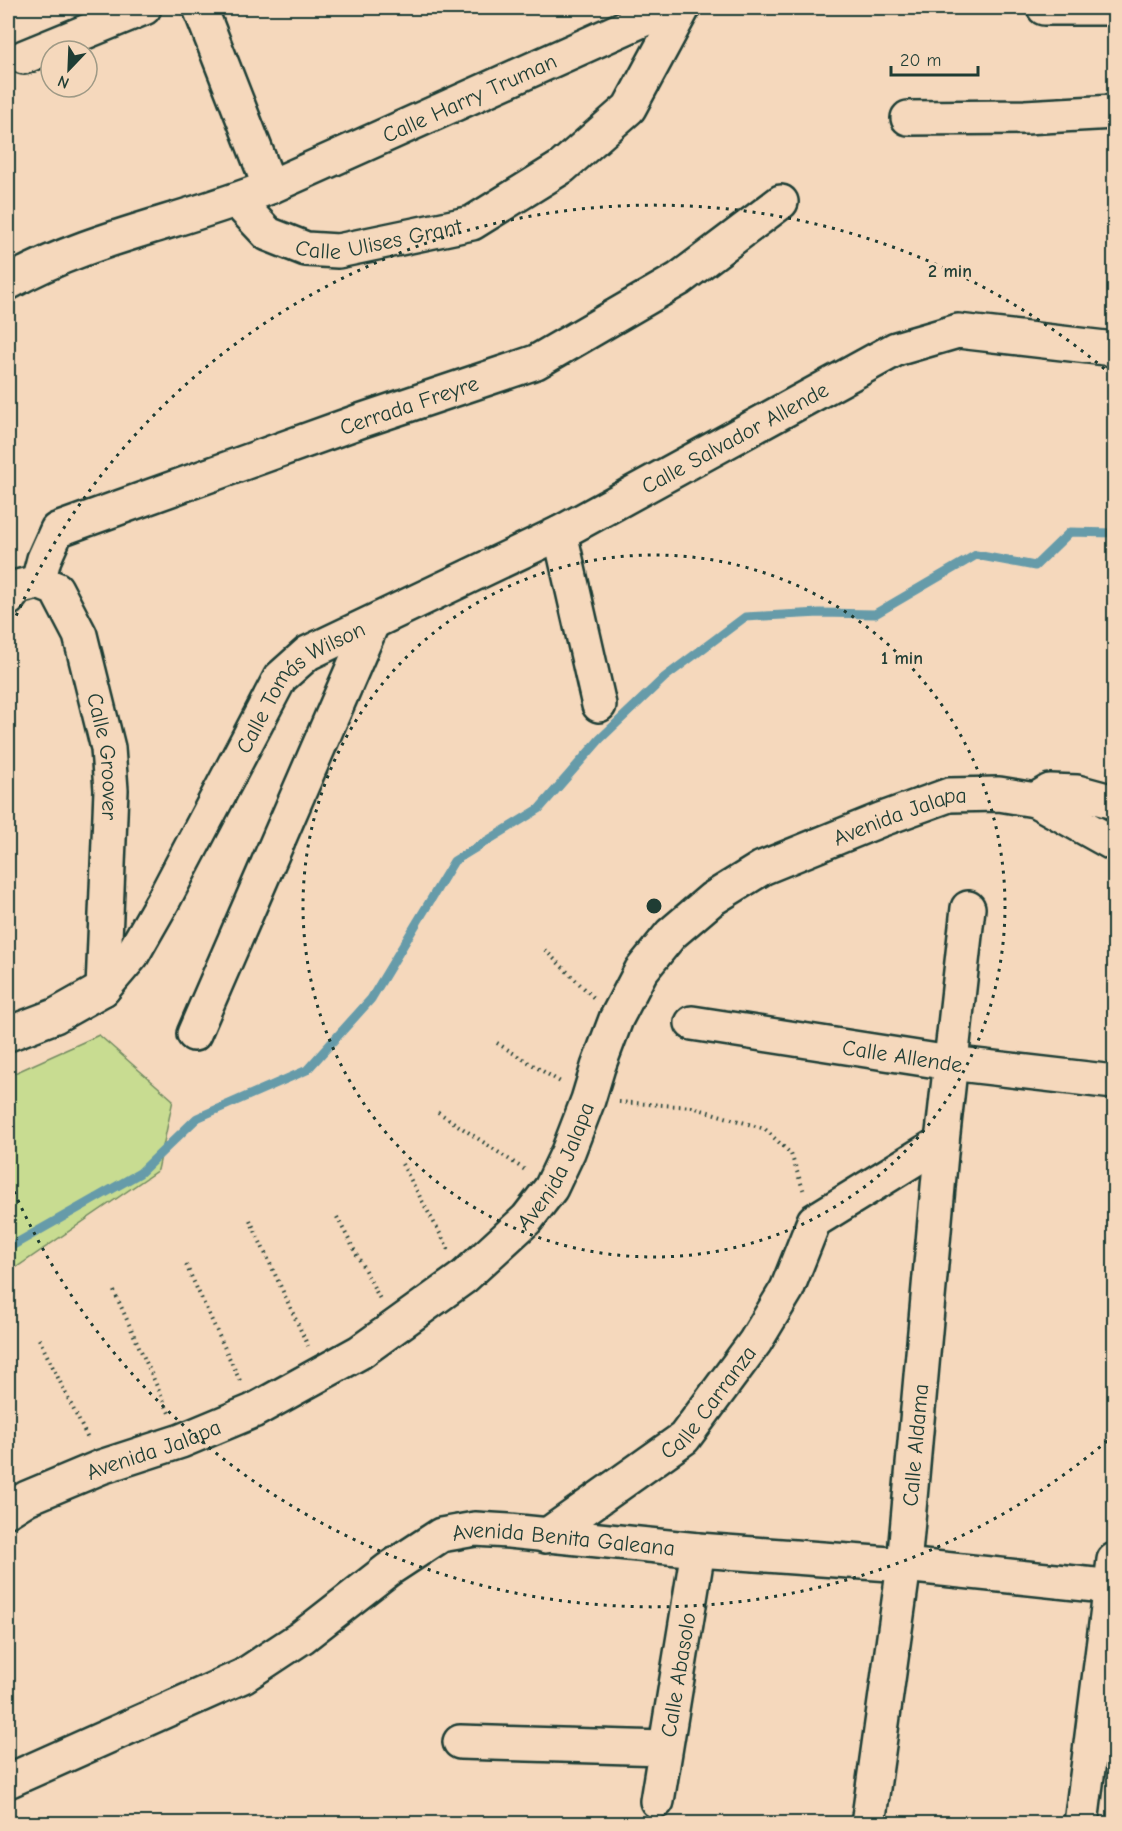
<svg xmlns="http://www.w3.org/2000/svg" width="1122" height="1831" font-family="'Comic Neue',sans-serif">
  <rect width="100%" height="100%" fill="#f5d8bc"/>
  <filter id="ink" filterUnits="userSpaceOnUse"><feTurbulence type="fractalNoise" baseFrequency=".0167" numOctaves="2"/><feDisplacementMap in="SourceGraphic" scale="12" xChannelSelector="R" yChannelSelector="G"/><feConvolveMatrix kernelMatrix="1 2 1 2 8 2 1 2 1" color-interpolation-filters="sRGB"/></filter>
  <g filter="url(#ink)">
    <path fill="#c8dc91" stroke="#748c62" stroke-width="1.5" d="M99,1035L173,1100L158,1170L8,1273V1076Z"/>
    <g fill="none" stroke-linecap="round" stroke-linejoin="round">
      <path stroke="#669ba9" stroke-width="9" d="M8,1248L140,1173L197,1118L307,1070L371,999L454,861L539,809L600,739L665,677L745,617L820,613L875,614L976,555L1035,566L1070,532L1114,533"/>
      <g stroke="#1f3d34" stroke-width="38">
        <g id="minor">
          <path d="M200,8L270,187"/>
          <path d="M1044,8H1114"/>
          <path d="M24,57L144,8"/>
          <path d="M908,118L1025,117L1114,112"/>
          <path id="s1" d="M237,201L268,234L306,249L338,251L472,223L562,167L629,108L683,8"/>
          <path id="s2" d="M8,283C89,237 184,222 270,187L669,8"/>
          <path d="M560,533L599,705"/>
          <path id="s3" d="M38,582L44,559L57,530L360,421L536,362L679,279L781,202"/>
          <path id="s4" d="M8,599L17,587L38,582L56,589L80,635L108,748L111,790L103,989"/>
          <path d="M1035,800L1050,791L1077,792L1114,802"/>
          <path id="s5" d="M692,1023L950,1063L1114,1082"/>
          <path id="s6" d="M8,1034L55,1016L103,989L132,955L164,899L280,678L308,653L560,533L896,349L958,331L1114,349"/>
          <path d="M194,1034L372,624"/>
          <path id="s7" d="M8,1510L27,1498L101,1467L181,1441L253,1411L360,1352L464,1277L527,1219L551,1188L568,1152L588,1100L598,1067L616,1019L641,971L671,934L712,899L762,868L880,820L949,795L999,794L1035,800L1114,844"/>
          <path id="s8" d="M546,1536L684,1438L755,1342L787,1289L814,1221L942,1142"/>
          <path d="M460,1742L665,1748"/>
          <path id="s9" d="M8,1781L243,1676L302,1637L389,1569L441,1535L475,1529L509,1531L698,1550L904,1565L1114,1587"/>
          <path id="s10" d="M657,1801L698,1550"/>
          <path id="s11" d="M868,1824L904,1565L942,1142L968,908"/>
          <path d="M1081,1824L1114,1560"/>
        </g>
      </g>
      <path stroke="#1f3d34" stroke-width="4" stroke-dasharray="1.5 4.5" stroke-linecap="butt" d="M545,950L594,998
        M497,1043L562,1083
        M619,1102L692,1107L765,1129L791,1154L804,1192
        M438,1112L525,1170
        M402,1164L449,1250
        M337,1217L380,1299
        M250,1220L308,1346
        M186,1265L241,1383
        M114,1291L169,1413
        M39,1339L88,1439
        M8,1453L15,1470"/>
      <use href="#minor" stroke="#f5d8bc" stroke-width="33"/>
    </g>
  </g>
  <g fill="none" stroke="#1f3d34" stroke-width="3" stroke-dasharray="3 6">
    <circle cx="654" cy="906" r="351"/>
    <path d="M1114 1435A701 701 0 0 1 9 1180M9 632A701 701 0 0 1 1114 377"/>
  </g>
  <g text-anchor="middle" stroke-width="6" stroke-linejoin="round" paint-order="stroke">
    <g font-size="22" fill="#1f3d34" stroke="#f5d8bc">
      <text dy="8" stroke="none"><textPath href="#s2" startOffset="498">Calle Harry Truman</textPath></text>
      <text dy="8" stroke="none"><textPath href="#s1" startOffset="160">Calle Ulises Grant</textPath></text>
      <text dy="8" stroke="none"><textPath href="#s3" startOffset="429">Cerrada Freyre</textPath></text>
      <text dy="8" stroke="none"><textPath href="#s6" startOffset="980">Calle Salvador Allende</textPath></text>
      <text dy="8" stroke="none"><textPath href="#s6" startOffset="472">Calle Tomás Wilson</textPath></text>
      <text dy="8" stroke="none"><textPath href="#s4" startOffset="232">Calle Groover</textPath></text>
      <text dy="8" stroke="none"><textPath href="#s7" startOffset="1184">Avenida Jalapa</textPath></text>
      <text dy="8" stroke="none"><textPath href="#s5" startOffset="213">Calle Allende</textPath></text>
      <text dy="8" stroke="none"><textPath href="#s7" startOffset="662">Avenida Jalapa</textPath></text>
      <text dy="8" stroke="none"><textPath href="#s8" startOffset="212">Calle Carranza</textPath></text>
      <text dy="8" stroke="none"><textPath href="#s11" startOffset="382">Calle Aldama</textPath></text>
      <text dy="8" stroke="none"><textPath href="#s7" startOffset="158">Avenida Jalapa</textPath></text>
      <text dy="8" stroke="none"><textPath href="#s9" startOffset="624">Avenida Benita Galeana</textPath></text>
      <text dy="8" stroke="none"><textPath href="#s10" startOffset="128">Calle Abasolo</textPath></text>
    </g>
  </g>
  <circle cx="654" cy="906" r="9" fill="#1f3d34" stroke="#f5d8bc" stroke-width="3"/>
  <g font-size="18" text-anchor="middle" font-weight="bold" fill="#1f3d34" stroke="#f5d8bc" stroke-width="6" stroke-linejoin="round" paint-order="stroke">
    <text x="950" y="277">2 min</text>
    <text x="902" y="664">1 min</text>
  </g>
  <rect width="1122" height="1831" fill="none" stroke="#f5d8bc" stroke-width="30"/>
  <rect x="15" y="15" width="1092" height="1801" fill="none" stroke="#1f3d34" stroke-width="2" filter="url(#ink)"/>
  <g transform="translate(69 69) rotate(203)"><circle r="28" fill="#f5d8bc" stroke="#9f9a86" stroke-width="1.5"/>
  <path d="M0-4.5L10 22L0 15L-10 22Z" fill="#1f3d34"/>
  <text y="-9" font-size="16" font-weight="bold" text-anchor="middle" fill="#1f3d34">N</text>
  </g>
  <path d="M891 66v9h87v-9" fill="none" stroke="#1f3d34" stroke-width="3"/>
  <text x="900" y="66" font-size="18" fill="#1f3d34" stroke="#f5d8bc" stroke-width="4.5" paint-order="stroke">20 m</text>
</svg>
